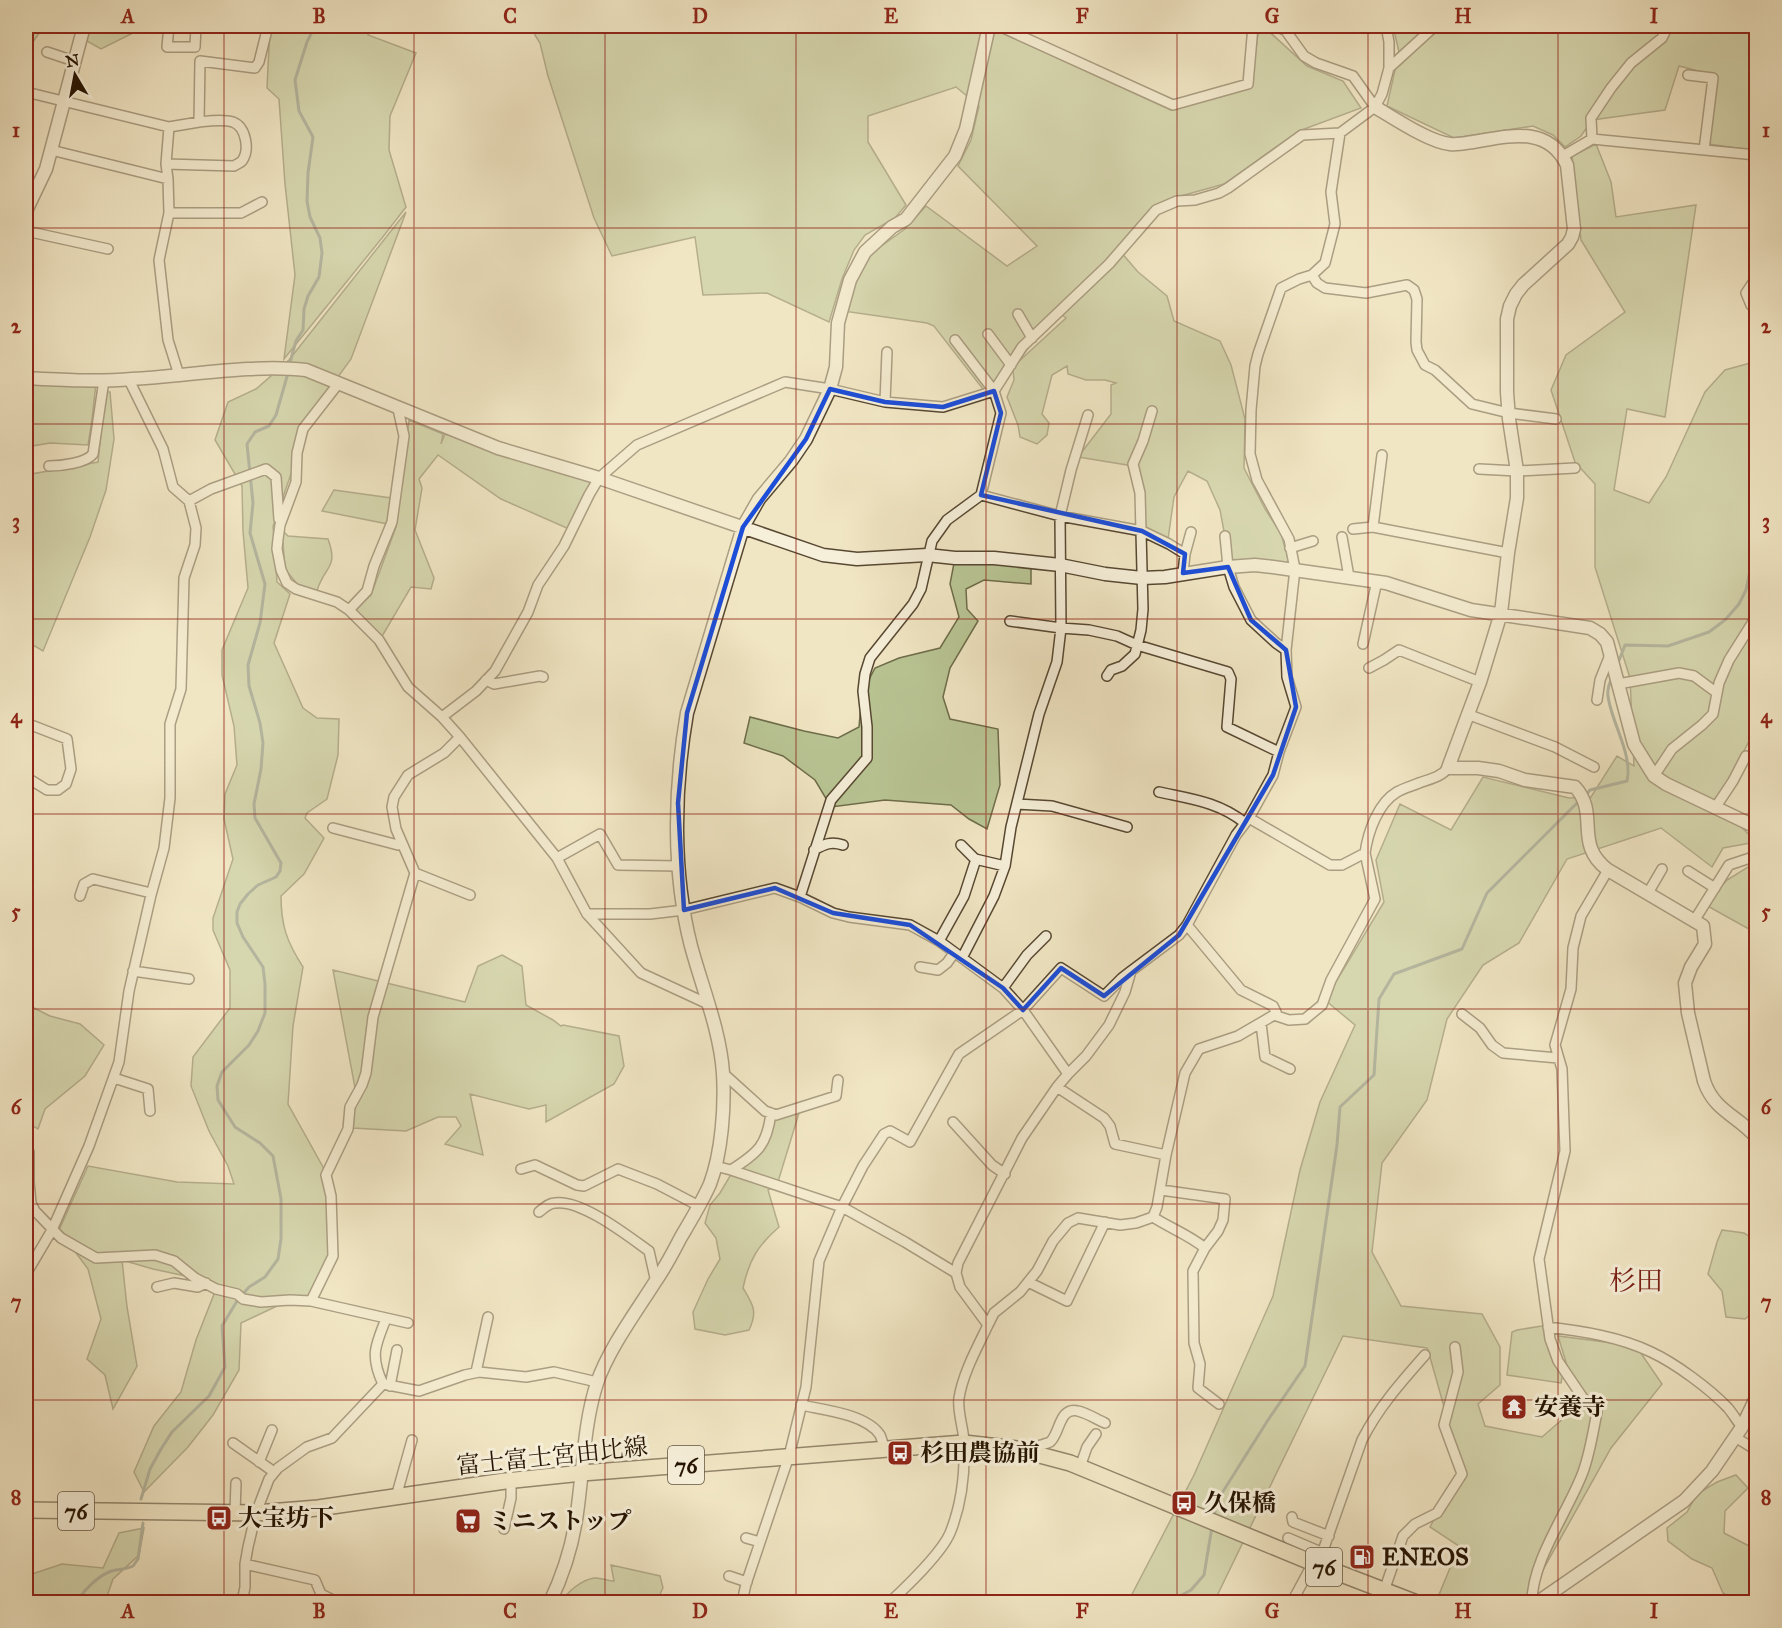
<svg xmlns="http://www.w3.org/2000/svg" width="1782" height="1628" font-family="'IM FELL Great Primer','Noto Serif JP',serif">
  <rect width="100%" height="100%" fill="#f1e6c4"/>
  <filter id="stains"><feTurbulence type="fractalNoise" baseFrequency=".00333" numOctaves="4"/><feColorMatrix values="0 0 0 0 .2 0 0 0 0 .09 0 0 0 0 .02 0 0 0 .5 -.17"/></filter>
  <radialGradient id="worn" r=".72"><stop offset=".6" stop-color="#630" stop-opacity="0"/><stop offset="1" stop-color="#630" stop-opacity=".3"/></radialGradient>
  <path fill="#b9c594" stroke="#6e6c4a" stroke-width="1.5" d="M26,26H44L26,52Z
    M89,26H138L137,31L101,49L85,40Z
    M270,26H375L368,35L416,53L390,116L389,150L406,207L382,238L284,359L295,275L285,184L279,99L267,88Z
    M535,26H993L994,29L1171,110L1251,87L1259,26H1263L1307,66L1343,81L1361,108L1299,131L1224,184L1181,196L1123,243L1046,324L1017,363L1066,318L1062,315L1120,251L1138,272L1167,296L1174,321L1220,341L1231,365L1245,419L1244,468L1265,509L1281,534L1289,562L1230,563L1220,510L1207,481L1188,471L1174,497L1168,539L1139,530L1133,466L1078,457L1111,414V385L1116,383L1105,380H1086L1068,374L1067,366L1052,375L1042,414L1049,423L1047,435L1037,444L1020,437L1018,425L1007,397L1014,380L1013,370L986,393L934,326L927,323L843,311L866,257L905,229L926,206L1007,266L1037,246L958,166L971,140L979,106L956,87L868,116V142L906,205L895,218L865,235L854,250L842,279L829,322L767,293L703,295L695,237L612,256L594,218L548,76L540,43L535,35Z
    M1393,26H1756V151L1709,144L1714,75L1679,66L1665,110L1592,120L1581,136L1565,147L1553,135L1533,126L1454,138L1387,106L1399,52Z
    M1596,144L1611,182L1616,217L1696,205L1665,417L1627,409L1614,490L1649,503L1666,477L1705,392L1725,370L1750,363L1756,368V736L1750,739L1718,803L1756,842L1723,848L1712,867L1661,828L1567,859L1519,943L1483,965L1447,1019L1427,1100L1382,1163L1372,1252L1401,1306L1482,1314L1500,1347V1385L1478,1404L1485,1426L1542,1437L1579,1405L1558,1336L1636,1346L1662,1384L1611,1448L1525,1602H1436L1459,1546L1430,1527L1461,1467L1428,1350L1427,1348L1343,1336L1214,1602H1128L1194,1475L1273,1296L1300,1170L1320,1102L1355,1025L1325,1000L1384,902L1376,860L1400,804L1451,830L1483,777L1569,798L1591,797L1617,756L1634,766L1630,678L1595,567V484L1575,462L1551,390L1566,355L1625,312L1581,240L1572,156Z
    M406,212L351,359L298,432L293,468L273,526L277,582L290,594L274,643L303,708L317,718L339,719L338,755L327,799L307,813L305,818L324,838L304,874L281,896C281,926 287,942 303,967L293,1026L288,1104L328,1176L333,1250L312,1298H294L241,1323L239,1370L213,1415L188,1447L144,1492L134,1472L154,1426L181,1392L196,1340L216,1289L195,1278L153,1269L122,1260L127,1307L137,1366L113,1409L105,1375L87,1359L101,1319L88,1269L59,1230L88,1166L177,1182L234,1184L228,1166L209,1131L191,1086L193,1057L230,1008V970L213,930V918L233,859L224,819L225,794L237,765L234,726L222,675V650L248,588L243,531L242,486L215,440L228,402L256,389L289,360Z
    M26,380L96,383L92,419L88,445L50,443L26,447Z
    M105,392H110L114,439L106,490L90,537L43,651L26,641V475L98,462Z
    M409,420L443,434L441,444L445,434L522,455L593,478L569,529L501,499L438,455L419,479L422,488L415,530L434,578L431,589L411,587L381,638L354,610L371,595L396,527Z
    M334,490L391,498L388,524L322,511Z
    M282,530L288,536L328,539C339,569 324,566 317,591L298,585L285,569Z
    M955,558L1031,566V584L984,580L966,589L967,609L978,621L950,668L943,697L950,719L998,729L1000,785L987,829L969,819L951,805L885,800L831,807L815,780L783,756L744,743L750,717L804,731L838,738L859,727L862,693L875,668L899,658L940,648L959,617L950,584Z
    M1756,862V933L1704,904L1727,880Z
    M502,955L522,966L526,1005L553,1020L561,1026L563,1025L619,1036L624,1066L614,1084L546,1122V1105L529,1109L470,1094L483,1155L445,1144L461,1126L456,1117H438L406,1131L353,1128L356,1093L333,970L465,1002L478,966Z
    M26,1004L50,1016L80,1024L104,1045L85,1076L45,1109L38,1129L26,1122Z
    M799,1113L777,1185L768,1190L779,1227C758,1245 749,1260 743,1288C753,1305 758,1311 749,1330L725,1335L695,1329L693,1312L708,1279L720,1259L716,1238L705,1223L710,1205L720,1193L730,1176L752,1156L770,1123L775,1120Z
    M1722,1230L1744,1233L1756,1241V1310L1745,1319L1726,1317L1722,1291L1708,1274L1717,1242Z
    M1548,1325L1563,1373L1561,1383L1507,1375L1512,1332L1517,1330Z
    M1736,1475L1748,1488L1725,1511L1724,1533L1749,1546L1756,1547V1602H1738L1723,1593L1712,1568L1692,1559L1668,1541L1667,1528L1687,1512L1697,1494L1717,1482Z
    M144,1528L139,1555L113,1579L105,1602H26V1576L62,1564L103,1568L119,1533Z
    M611,1565L660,1576L663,1588L656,1602H562C566,1592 582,1580 594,1578C600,1577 608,1581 614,1581Z"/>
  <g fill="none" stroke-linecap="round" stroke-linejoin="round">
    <path stroke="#6c7a70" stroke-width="3" d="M289,366L296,341L303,330L304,309L308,296L319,277L322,253L320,238L310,217L307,201L308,173L313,137L299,111L295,80L307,42L315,26
      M1618,663L1625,645L1668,646L1709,632L1725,620L1739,604L1746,590L1756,543
      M1586,795L1590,790L1627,781C1633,754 1611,722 1608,696C1607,689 1609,684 1612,678
      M141,1499L150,1469L161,1449L172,1432L209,1396L225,1367L222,1326L237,1301L249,1287L265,1277L278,1259L281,1239V1199L273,1156L260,1143L235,1127L218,1100L217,1086L222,1072L249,1045L258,1031L265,1013V984L263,967L243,937L237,923V912L240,904L248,894L258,885L276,877L280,871L281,863L255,818L254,804L261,769L263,743L260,723L249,686L248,665L260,623L265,584L250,533L253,503L247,444L255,432L269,426L276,415L288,373
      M1214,1517L1217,1501L1268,1420L1305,1366L1337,1145L1340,1107L1374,1075L1379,999L1394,974L1462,949L1487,893L1579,801
      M77,1602C83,1591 97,1577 109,1572C116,1569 125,1570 133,1566L138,1559L143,1523
      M1169,1602L1191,1590L1204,1575L1212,1527"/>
    <g stroke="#574832" stroke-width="12">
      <path id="minor" d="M169,26L167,47H195L196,26
        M999,26L1173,105L1248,84L1253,26
        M1276,26L1286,31L1304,56L1316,63L1353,76L1375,107
        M1386,26L1389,42V68
        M47,52L74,61
        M1688,75L1713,78L1704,150
        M26,92L169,127L166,164L168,179L51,150
        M169,127L199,122L200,61L255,68L259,62L268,26
        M1592,139L1591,118L1611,88L1631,63L1662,38L1668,26
        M1563,156L1592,139L1756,155
        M166,164L234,166C237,164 240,163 242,161C250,150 246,127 233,122C222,119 209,121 199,122
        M168,179L169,213L159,260L168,340L179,375
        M169,213H241L262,202
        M26,231L108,249
        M1312,275L1317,283L1325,288L1366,293L1407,285L1414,290L1417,299L1416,342L1417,350L1425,365L1435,370L1472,404L1509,413L1556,419
        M1756,278L1746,293L1751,305L1756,309
        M1018,314L1032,338
        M988,334L1011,365
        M338,384L303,429L297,453L296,482L280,525L278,539L277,549L281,570L287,583L296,589L337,602L349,610L379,640L408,687L442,717L460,737L557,858L587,914L641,973L708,1004
        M885,402L887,352
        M1382,455L1373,527L1508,553
        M49,466C61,466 86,463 93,454L104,380
        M1479,469L1517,471L1575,468
        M981,495L1060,516L1142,531L1169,544L1185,554L1183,573
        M189,501L211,489L266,469L276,477L279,519
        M1353,529L1373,527
        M1225,536L1228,567L1234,587L1251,620L1276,643L1286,650
        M1342,537L1349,577
        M1290,548L1313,541
        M1185,554L1191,532
        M349,610L367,591L374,566L392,522L404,436L398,409
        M1010,621L1061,628L1089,630L1117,636L1137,645L1228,672L1231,679L1227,727L1279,752L1273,775L1249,818
        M1363,644L1377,581
        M1369,668L1384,660L1399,650L1480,682
        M1107,676L1111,670L1122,666L1135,654L1141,630L1143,609L1140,493L1133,464L1143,441L1152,411
        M486,680L494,684L540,676L543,677
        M1618,684L1679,673L1694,676L1717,693
        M1597,700L1600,680L1610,655
        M1467,714L1555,747L1594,767
        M442,717L476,691L495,671L528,612L538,585L564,546L589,495L599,478L637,445L785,382L830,389L885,402L943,407L994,391L1022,347L1109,264L1156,210L1177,201L1195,200L1219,193L1228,188L1302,135L1340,133L1375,107L1382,94L1389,68L1435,26
        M26,723L67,739L71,769L66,784L58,790H47L26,777
        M1279,752L1296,707L1287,677L1286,650L1295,569L1289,539L1257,480L1250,454L1251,410L1255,366L1258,354L1281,288L1299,279L1312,275L1325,263L1335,224L1331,192L1340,133
        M1654,776L1672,749L1702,725L1713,714L1719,683L1729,660L1756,617
        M1159,792C1191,799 1219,802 1245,823
        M1017,804L1052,806L1127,827
        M1715,808L1733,781L1746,756
        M333,828L398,845L402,844
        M961,845L975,859L1005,866
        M814,850C825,844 831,841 843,845
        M557,858L600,834L618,865L678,866
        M1688,871L1715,888
        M415,873L470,895
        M1648,893L1662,869
        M80,896L84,884L93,879L151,893
        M800,897L831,800L867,758V727L863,691L865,674L870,658L913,604L921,589L932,541L947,520L981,495L1001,413L994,391L955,340
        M587,914H650L684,910L775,888L800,897L833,913L849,917L910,925L939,941L1003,988L1023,1010L1068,1074
        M1694,921L1729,865L1750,858L1756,853
        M1187,925L1241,990L1273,1006L1276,1012L1274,1015
        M939,941L964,896L976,859
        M962,958L994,896L1005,866L1011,827L1039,714L1057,662L1061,628L1060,516L1071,470L1088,415
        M920,967L938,970L947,963L954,953
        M133,971L189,979
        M1003,988L1027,955L1046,936
        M1462,1014L1480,1028L1492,1045L1503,1053L1558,1058
        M1261,1023L1265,1057L1290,1069
        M723,1073L765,1111L776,1115L836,1096L838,1080
        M114,1078L148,1089L150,1111
        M1057,1087L1104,1118L1110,1126L1115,1144L1166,1155
        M953,1122L992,1165L1005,1174
        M26,1145L29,1152V1182L31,1203L35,1211L61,1238L96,1258L155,1255L174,1261L195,1278L216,1289L237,1294L243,1299L261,1302L290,1300L311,1301L408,1323
        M715,1166L731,1170L842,1207L905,1242L956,1273
        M521,1169L535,1165L577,1185L584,1186L618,1169L657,1184L699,1206
        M731,1170C758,1153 767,1145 771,1113
        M1161,1190L1225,1199L1223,1220L1218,1231L1205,1248L1193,1271L1194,1343L1200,1364L1198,1388L1219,1404
        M539,1212C544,1208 549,1203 555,1203C581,1199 628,1236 649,1251L656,1282
        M1153,1217C1170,1228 1189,1235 1205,1248
        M26,1274L52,1230L89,1146L119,1062L129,991L151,895L164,848L170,798V724L181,689L184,578L195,545L196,528L189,501L173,487L163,449L129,380
        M1028,1282L1067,1301L1105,1222
        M157,1287L174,1283L198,1287L206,1283
        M311,1301L333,1256L331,1196L326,1175L348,1129L350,1107L362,1085L366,1073L373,1017L415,873L396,829L392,807L394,797L408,775L444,753L460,737
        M988,1325L994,1313L1020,1292L1037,1271L1053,1241L1068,1223L1078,1218L1120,1225L1136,1223L1153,1217L1157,1207L1166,1155L1185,1073L1199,1049L1238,1036L1274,1015L1289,1020L1305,1019L1322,1005L1331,980L1375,899L1365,853
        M1548,1327C1582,1331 1620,1337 1651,1352C1675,1363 1710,1389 1728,1408C1733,1414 1737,1421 1742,1427
        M476,1372L488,1317
        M383,1384L419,1391L465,1375L479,1372L526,1377L554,1372L597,1382
        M383,1384C370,1356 375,1346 386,1319
        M390,1386L397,1350
        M801,1405C824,1410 866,1414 880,1435C882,1439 883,1445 885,1449
        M1735,1437L1756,1450
        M233,1443L274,1472
        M1038,1454L1041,1445C1042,1445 1050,1442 1050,1442C1060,1434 1059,1406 1078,1411C1087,1413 1096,1419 1105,1423
        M259,1462L272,1430
        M1080,1467L1087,1447L1096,1434
        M396,1497L412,1440
        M235,1512L236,1483
        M1292,1517L1293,1522L1329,1536
        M504,1529L511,1498V1481
        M746,1538L760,1542
        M1288,1538L1323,1553
        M245,1564L315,1580L321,1594L337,1602
        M1318,1565L1362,1440C1378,1408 1402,1381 1425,1355
        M729,1576L747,1582
        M1384,1591L1403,1536L1415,1524L1437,1513L1462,1474L1444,1425L1458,1372L1455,1347
        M242,1602L245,1587V1564L248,1547L256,1513L269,1479L278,1468L307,1447L332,1438L383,1384
        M742,1602L746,1584L789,1456L806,1387L819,1261L842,1207L863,1166L884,1134L890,1131L910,1142L959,1054L1023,1010L1061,968L1104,996L1122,978L1131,971
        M890,1602C907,1586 941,1554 950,1533C961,1506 965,1473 964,1443C964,1429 957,1412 959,1398C963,1373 977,1348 988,1325L960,1287L956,1273L958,1263L1022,1138L1057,1087L1068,1074L1086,1056L1109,1025L1125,992L1131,971L1179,935L1187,925L1236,835L1249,818L1330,865H1342L1365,853C1368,832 1378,803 1397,792C1404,788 1412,786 1419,783C1430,779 1441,777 1448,768
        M1292,1602L1313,1563
        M1532,1602C1532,1560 1568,1512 1583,1472C1590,1453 1593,1432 1597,1412L1583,1398L1558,1361L1550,1339L1539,1259L1565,1151L1562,1069L1555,1045L1571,989L1573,948L1581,916L1608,870"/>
    </g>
    <g stroke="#574832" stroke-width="15">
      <path id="tertiary" d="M1375,107C1394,118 1429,142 1450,144C1457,145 1466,143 1473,142C1509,136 1548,125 1567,165L1574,229L1572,237L1568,244L1523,285L1516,294L1510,306L1507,319V392L1509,419L1517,471V498L1508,553L1501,613L1480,682L1448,768H1478L1499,771L1525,780L1575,787C1600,814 1573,844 1608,870L1703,926L1705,944L1691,967L1685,983L1688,1013L1704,1081C1714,1111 1737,1115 1756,1137
        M26,211L46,169L84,26
        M26,378C61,380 96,382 132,379C188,376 251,364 306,370L498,448L599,478L823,555L857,559L927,555L955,558H994L1060,565L1105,574L1142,578L1165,577L1228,567L1255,565L1273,567L1386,583L1471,610L1590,628L1600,634L1607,642L1634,744L1654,776L1666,784L1756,827
        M550,1602C563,1575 573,1543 577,1513C583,1472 584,1422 597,1383C608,1350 636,1312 655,1282C665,1268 673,1252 681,1237C691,1220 702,1202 710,1184C722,1152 725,1106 723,1073C720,1030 702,987 691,946C672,872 674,788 687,713L743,527L759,499L791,461L806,439L830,389L836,367L838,323L850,280L865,252L892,227L906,219L955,156L966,129L989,26
        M1538,1602L1684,1501L1712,1471L1742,1427L1756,1398"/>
    </g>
    <g stroke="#241301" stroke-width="18">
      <path id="primary" d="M26,1510L256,1513L318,1508L505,1481L582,1473L964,1443L1017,1449L1070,1463L1318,1565L1414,1602"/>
    </g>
    <use href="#minor" stroke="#f6efd9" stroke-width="9"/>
    <use href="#tertiary" stroke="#f6efd9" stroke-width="12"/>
    <use href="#primary" stroke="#f1e6c4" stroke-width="15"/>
  </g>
  <path d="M0 0H1782V1628H0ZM830,389L885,402L943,407L994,391L1001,413L981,495L1142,531L1185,554L1183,573L1228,567L1251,620L1286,650L1296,707L1273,775L1179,935L1104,996L1061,968L1023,1010L1003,988L910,925L833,913L775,888L684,910L678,803L687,713L743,527L806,439Z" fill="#f1e6c4" fill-opacity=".55" fill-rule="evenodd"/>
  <path fill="none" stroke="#1d4ed8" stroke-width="4.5" stroke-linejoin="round" d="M830,389L885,402L943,407L994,391L1001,413L981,495L1142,531L1185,554L1183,573L1228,567L1251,620L1286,650L1296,707L1273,775L1179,935L1104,996L1061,968L1023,1010L1003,988L910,925L833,913L775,888L684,910L678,803L687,713L743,527L806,439Z"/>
  <path fill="none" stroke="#8f2418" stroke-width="1.5" stroke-opacity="0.55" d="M224,26V1602M414,26V1602M605,26V1602M796,26V1602M986,26V1602M1177,26V1602M1368,26V1602M1558,26V1602M26,228H1756M26,424H1756M26,619H1756M26,814H1756M26,1009H1756M26,1204H1756M26,1400H1756"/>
  <defs>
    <g id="temple-square" transform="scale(1.35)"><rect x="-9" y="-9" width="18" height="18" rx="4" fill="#8f2418" stroke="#f6efd9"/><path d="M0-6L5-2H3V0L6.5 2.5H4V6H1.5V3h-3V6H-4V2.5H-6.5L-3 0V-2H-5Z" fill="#fff"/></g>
    <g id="bus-square" transform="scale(1.35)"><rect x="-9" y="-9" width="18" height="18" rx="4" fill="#8f2418" stroke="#f6efd9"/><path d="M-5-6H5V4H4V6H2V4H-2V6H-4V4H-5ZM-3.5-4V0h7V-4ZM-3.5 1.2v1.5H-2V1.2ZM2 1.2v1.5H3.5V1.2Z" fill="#fff"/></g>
    <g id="supermarket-square" transform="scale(1.35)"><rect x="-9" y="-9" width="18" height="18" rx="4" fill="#8f2418" stroke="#f6efd9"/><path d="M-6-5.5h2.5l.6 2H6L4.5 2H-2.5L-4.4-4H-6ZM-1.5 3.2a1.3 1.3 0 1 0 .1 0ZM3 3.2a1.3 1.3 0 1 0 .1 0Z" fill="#fff"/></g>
    <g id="fuel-square" transform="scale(1.35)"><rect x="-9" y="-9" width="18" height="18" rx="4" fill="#8f2418" stroke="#f6efd9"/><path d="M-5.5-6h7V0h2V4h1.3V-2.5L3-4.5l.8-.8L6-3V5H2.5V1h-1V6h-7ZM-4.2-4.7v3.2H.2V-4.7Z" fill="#fff"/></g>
  </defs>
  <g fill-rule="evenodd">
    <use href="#temple-square" x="1514" y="1407"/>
    <use href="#bus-square" x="900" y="1453"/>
    <use href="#bus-square" x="1184" y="1503"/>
    <use href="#bus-square" x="219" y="1518"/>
    <use href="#supermarket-square" x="468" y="1521"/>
    <use href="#fuel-square" x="1362" y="1557"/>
  </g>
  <g text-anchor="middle" stroke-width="6" stroke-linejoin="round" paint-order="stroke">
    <g fill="#f6efd9" stroke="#635542" stroke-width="1.5">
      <rect x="668" y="1446" width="36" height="38" rx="4.5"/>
      <rect x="58" y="1492" width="36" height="38" rx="4.5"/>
      <rect x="1306" y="1548" width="36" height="38" rx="4.5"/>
    </g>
    <g font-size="22" font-weight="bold" fill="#241301">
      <text x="686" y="1473">76</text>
      <text x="76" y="1519">76</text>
      <text x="1324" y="1575">76</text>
    </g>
    <g font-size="24" font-weight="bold" fill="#241301" stroke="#f6efd9" text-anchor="start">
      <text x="1534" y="1415">安養寺</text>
      <text x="920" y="1461">杉田農協前</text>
      <text x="1204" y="1511">久保橋</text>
      <text x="238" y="1526">大宝坊下</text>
      <text x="488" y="1529">ミニストップ</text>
      <text x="1382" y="1565">ENEOS</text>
    </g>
    <g font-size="24" fill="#241301" stroke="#f6efd9">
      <text transform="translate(552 1456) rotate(-6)" y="8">富士富士宮由比線</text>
    </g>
    <g font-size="27" fill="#7a1f14" stroke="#f6efd9">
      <text x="1636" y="1290">杉田</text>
    </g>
  </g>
  <rect width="1782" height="1628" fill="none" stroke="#f1e6c4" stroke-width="66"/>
  <g transform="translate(75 75) rotate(350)" stroke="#f6efd9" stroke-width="4.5" paint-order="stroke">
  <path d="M0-4.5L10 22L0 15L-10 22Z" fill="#241301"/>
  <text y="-9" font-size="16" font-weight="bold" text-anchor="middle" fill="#241301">N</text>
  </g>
  <rect x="33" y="33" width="1716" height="1562" fill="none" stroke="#8f2418" stroke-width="2"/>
  <g font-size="20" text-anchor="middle" font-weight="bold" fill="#8f2418">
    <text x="128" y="23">A</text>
    <text x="319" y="23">B</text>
    <text x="510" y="23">C</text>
    <text x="700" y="23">D</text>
    <text x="891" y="23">E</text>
    <text x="1082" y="23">F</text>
    <text x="1272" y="23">G</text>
    <text x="1463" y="23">H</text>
    <text x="1654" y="23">I</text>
    <text x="16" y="137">1</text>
    <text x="1766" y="137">1</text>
    <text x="16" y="333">2</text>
    <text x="1766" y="333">2</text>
    <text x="16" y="528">3</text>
    <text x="1766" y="528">3</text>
    <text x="16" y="723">4</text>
    <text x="1766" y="723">4</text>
    <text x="16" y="918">5</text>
    <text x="1766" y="918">5</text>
    <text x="16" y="1114">6</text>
    <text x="1766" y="1114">6</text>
    <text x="16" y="1309">7</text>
    <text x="1766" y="1309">7</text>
    <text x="16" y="1504">8</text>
    <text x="1766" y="1504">8</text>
    <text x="128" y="1618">A</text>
    <text x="319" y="1618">B</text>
    <text x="510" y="1618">C</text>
    <text x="700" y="1618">D</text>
    <text x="891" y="1618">E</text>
    <text x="1082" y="1618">F</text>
    <text x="1272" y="1618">G</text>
    <text x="1463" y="1618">H</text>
    <text x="1654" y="1618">I</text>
  </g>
  <rect width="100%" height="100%" filter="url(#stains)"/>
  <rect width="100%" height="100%" fill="url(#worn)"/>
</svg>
